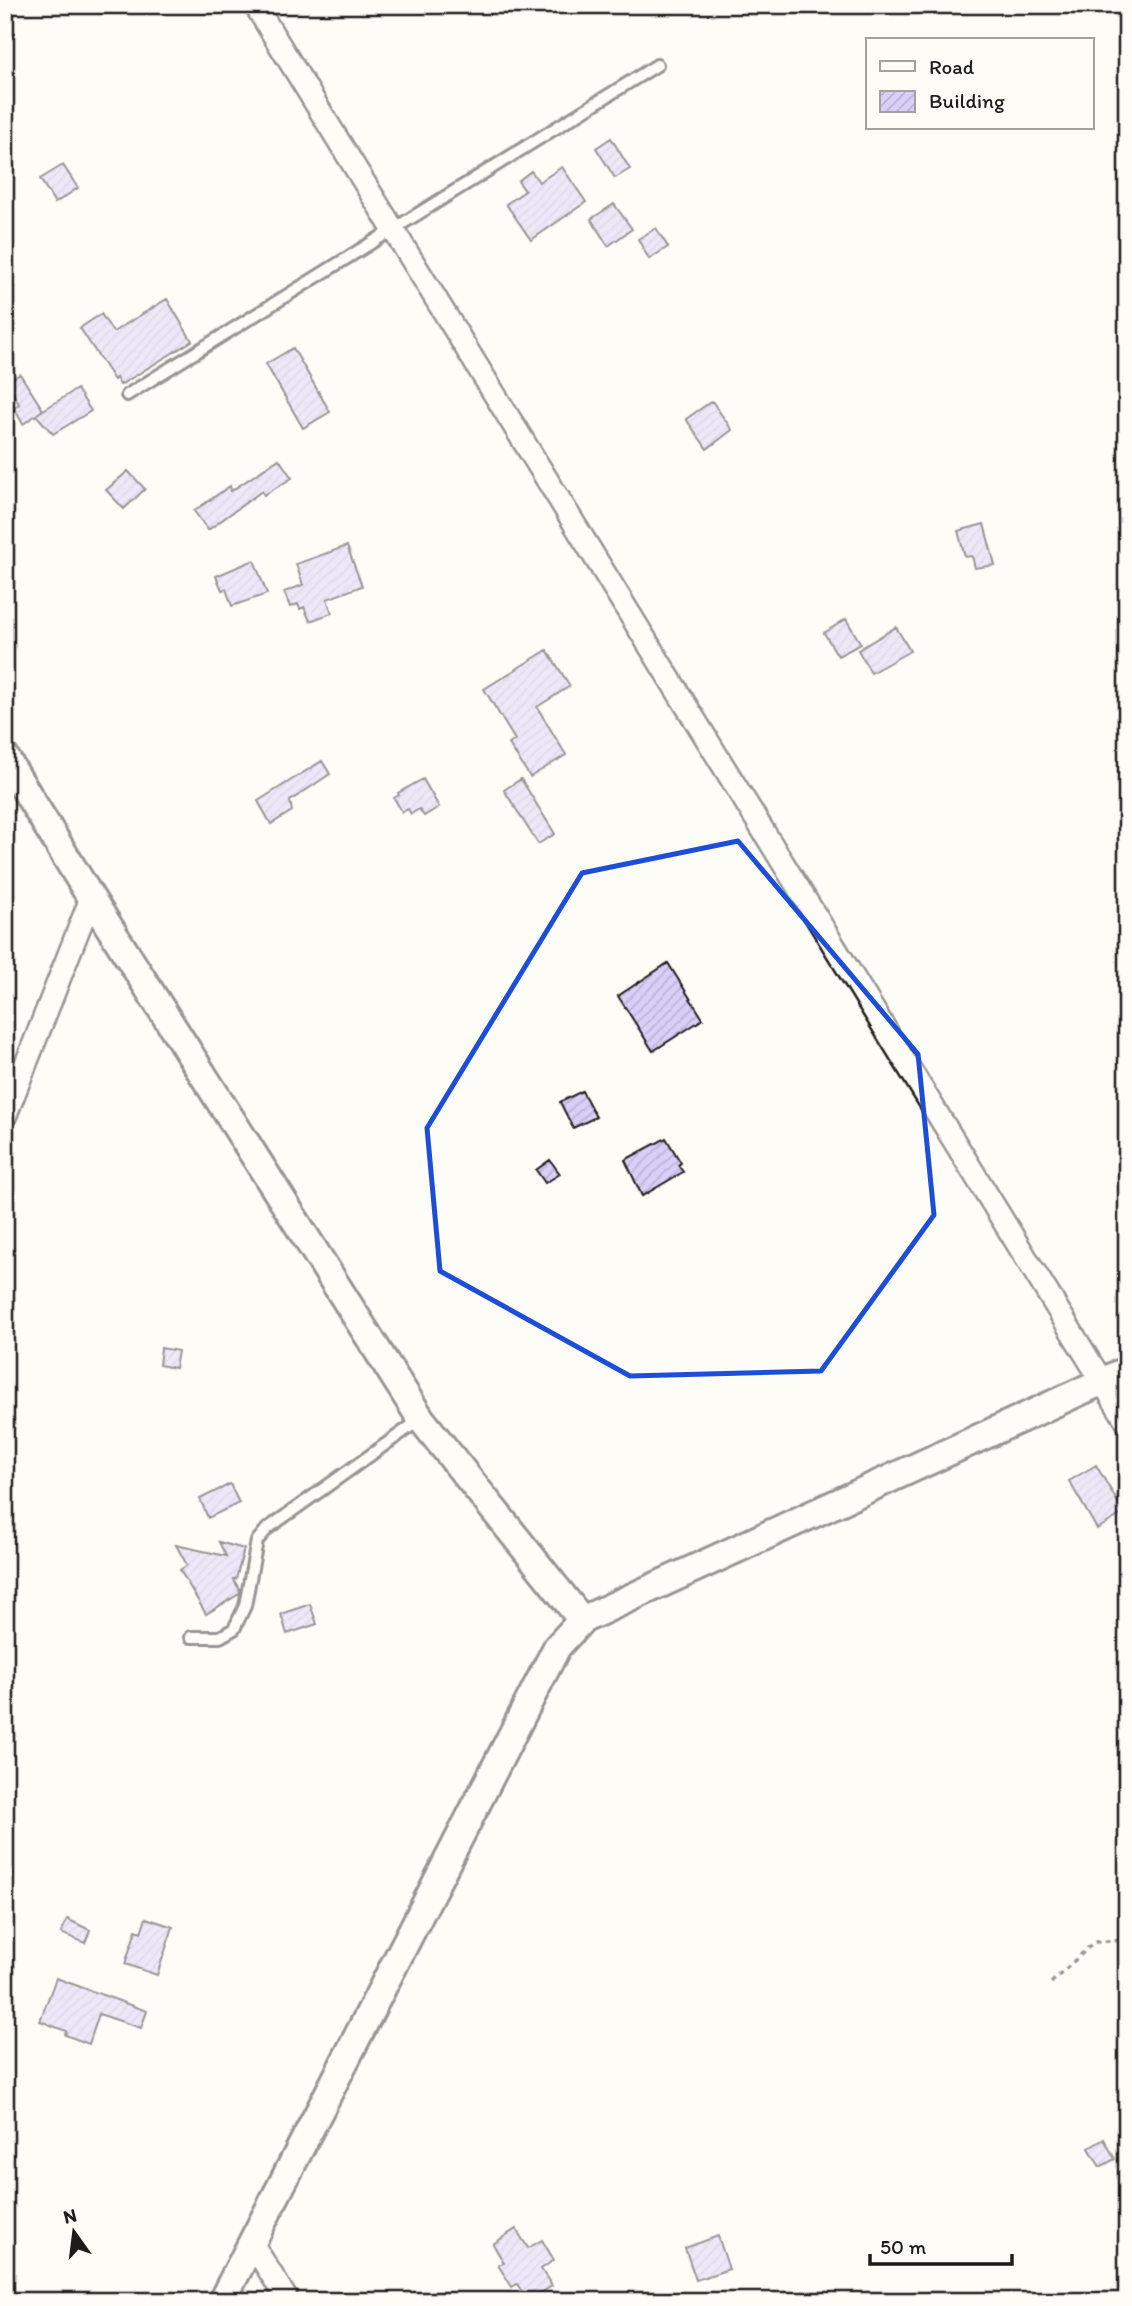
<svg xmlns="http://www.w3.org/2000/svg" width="1132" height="2306" font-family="Itim,sans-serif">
  <defs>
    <pattern id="building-hatch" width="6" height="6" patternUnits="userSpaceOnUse" patternTransform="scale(1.75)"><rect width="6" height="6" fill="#d9d0f9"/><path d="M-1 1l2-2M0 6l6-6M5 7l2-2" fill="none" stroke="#bab2d5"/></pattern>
  </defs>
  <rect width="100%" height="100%" fill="#fdfcf7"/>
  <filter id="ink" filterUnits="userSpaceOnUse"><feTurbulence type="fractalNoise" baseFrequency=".0143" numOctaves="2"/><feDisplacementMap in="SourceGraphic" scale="14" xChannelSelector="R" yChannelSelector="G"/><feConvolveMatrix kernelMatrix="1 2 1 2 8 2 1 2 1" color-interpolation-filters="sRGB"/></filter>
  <g filter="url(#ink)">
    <path fill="url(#building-hatch)" stroke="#1c1c1c" stroke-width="2" d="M611,138L630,169L615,178L596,148Z
      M63,165L78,188L55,203L40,179Z
      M562,167L586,202L531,240L506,204L525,191L518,181L531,171L539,182Z
      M614,204L632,229L608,246L591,219Z
      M656,228L668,247L649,259L638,239Z
      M167,299L192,341L120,385L116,378L114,380L80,328L101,314L113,332Z
      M293,348L330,412L303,428L266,364Z
      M20,374L43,410L37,414L77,389L91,411L53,434L36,415L23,424L14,408L19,404L7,382Z
      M712,401L732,430L707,449L686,419Z
      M279,459L292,478L264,495L262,491L208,530L194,511L230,486L231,491Z
      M128,471L145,489L124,509L106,490Z
      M984,524L995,565L975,568L972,556L965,557L958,531Z
      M347,546L362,586L327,599L332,613L310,621L304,607L300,609L298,604L290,607L284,592L303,585L296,564Z
      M254,560L267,594L232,606L226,589L222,590L216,576Z
      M846,619L861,644L838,656L824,633Z
      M896,627L910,651L871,673L858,650Z
      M547,650L570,686L537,707L566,755L530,777L509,744L515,740L484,689Z
      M322,761L330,774L290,801L292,811L271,824L258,801Z
      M423,779L439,807L424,816L419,809L411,814L408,809L402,812L394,798L399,795L398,793Z
      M521,779L555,834L538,844L504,790Z
      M668,963L703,1019L653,1051L618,996Z
      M582,1091L596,1117L573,1128L560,1102Z
      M666,1138L681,1163L678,1165L683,1172L642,1196L625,1160Z
      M550,1160L560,1174L545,1183L536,1170Z
      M161,1348L178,1351L175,1368L159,1365Z
      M1096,1465L1124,1513L1097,1529L1069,1481Z
      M230,1484L239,1503L208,1518L200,1499Z
      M219,1542L244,1549L236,1579H233L240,1590L239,1594L206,1614L180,1570L187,1565L176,1545L226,1556Z
      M310,1604L317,1624L287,1634L281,1614Z
      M146,1918L173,1927L157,1975L125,1964L136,1930L141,1932Z
      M67,1919L90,1930L85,1943L61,1933Z
      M56,1978L147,2011L141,2028L99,2014L89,2044L65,2035L66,2031L40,2021Z
      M1104,2139L1115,2159L1100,2167L1089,2148Z
      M516,2229L528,2248L542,2240L554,2260L541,2269L552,2286L528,2301L517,2284L512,2287L498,2265L504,2263L493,2244Z
      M718,2236L729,2269L696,2280L685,2248Z"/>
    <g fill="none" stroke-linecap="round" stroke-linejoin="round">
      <g stroke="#1c1c1c" stroke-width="16">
        <path id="service" d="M127,395L657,65
          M191,1637H220L234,1629L245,1606L257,1541L267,1529L421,1419"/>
      </g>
      <g stroke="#1c1c1c" stroke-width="26">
        <path id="minor" d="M255,5L1127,1422
          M5,1117L91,898
          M252,2243L288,2301"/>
      </g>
      <g stroke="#1c1c1c" stroke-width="32">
        <path id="tertiary" d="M5,757L91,898L421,1419L582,1620
          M222,2301L557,1647L582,1620L1127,1370"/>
      </g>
      <path stroke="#1c1c1c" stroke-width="3.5" stroke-dasharray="5 5" stroke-linecap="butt" d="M1051,1983L1094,1942L1127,1940"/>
      <use href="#service" stroke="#fdfcf7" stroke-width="10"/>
      <use href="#minor" stroke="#fdfcf7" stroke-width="21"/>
      <use href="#tertiary" stroke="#fdfcf7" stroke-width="26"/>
    </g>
  </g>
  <path d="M0 0H1132V2306H0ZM738,841L918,1054L934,1215L821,1371L630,1376L440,1271L427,1128L582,873Z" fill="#fdfcf7" fill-opacity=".55" fill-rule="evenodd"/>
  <path fill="none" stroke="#1d4ed8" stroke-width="5" stroke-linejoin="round" d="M738,841L918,1054L934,1215L821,1371L630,1376L440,1271L427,1128L582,873Z"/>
  <rect width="1132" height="2306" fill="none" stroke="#fdfcf7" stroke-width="28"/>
  <rect x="14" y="14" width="1104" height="2278" fill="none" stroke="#1c1c1c" stroke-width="2.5" filter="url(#ink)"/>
  <rect x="866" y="38" width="228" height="91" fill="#fdfcf7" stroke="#a3a29f" stroke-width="2"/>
  <rect x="880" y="61" width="35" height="10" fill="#fdfcf7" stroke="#a3a29f" stroke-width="2"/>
  <text x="929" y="74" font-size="21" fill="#1c1c1c">Road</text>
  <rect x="880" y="91" width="35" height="21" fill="url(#building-hatch)" stroke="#a3a29f" stroke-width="2"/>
  <text x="929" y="108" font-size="21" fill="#1c1c1c">Building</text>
  <g transform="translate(74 2232) rotate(346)" stroke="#fdfcf7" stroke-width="5" paint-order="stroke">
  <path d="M0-5L12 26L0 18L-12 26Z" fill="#1c1c1c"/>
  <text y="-10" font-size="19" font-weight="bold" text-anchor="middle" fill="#1c1c1c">N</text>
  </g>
  <path d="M870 2254v10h142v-10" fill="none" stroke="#1c1c1c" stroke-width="3.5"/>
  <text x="880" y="2254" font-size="21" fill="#1c1c1c" stroke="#fdfcf7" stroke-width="5" paint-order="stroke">50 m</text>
</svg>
